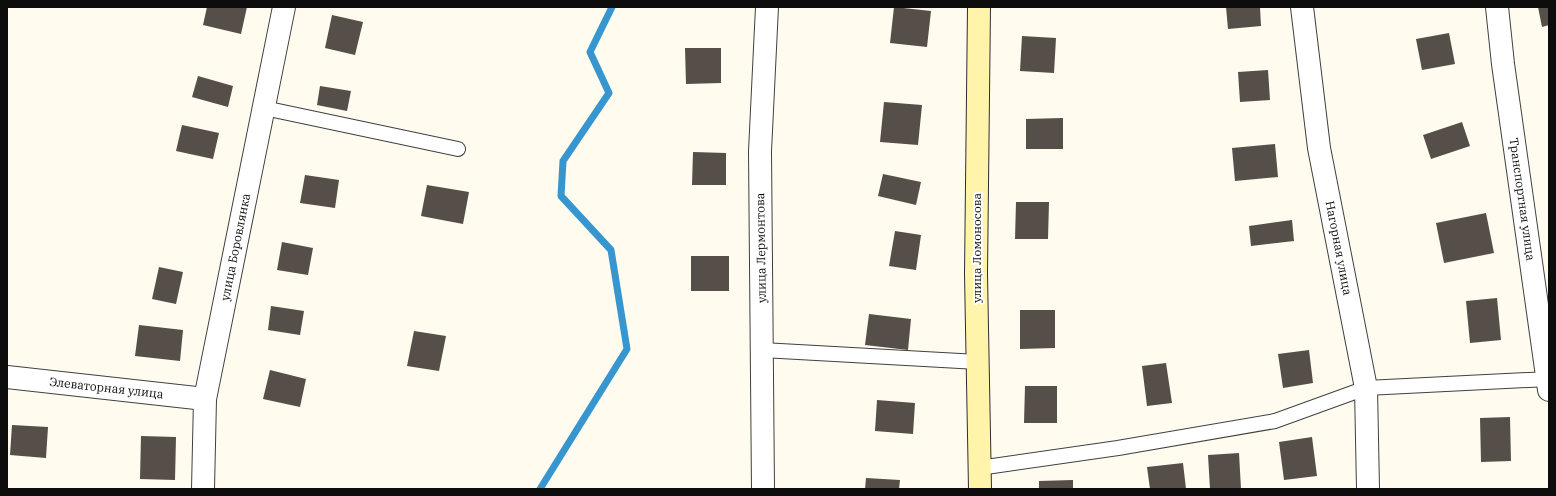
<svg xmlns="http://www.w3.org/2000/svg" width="1556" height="496" font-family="'IBM Plex Serif',serif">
  <rect width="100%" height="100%" fill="#fffbee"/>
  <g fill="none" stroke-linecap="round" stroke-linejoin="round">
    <path stroke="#3796d0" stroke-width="7" d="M540,489L627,349L611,250L561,196L563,161L609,93L590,52L612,7"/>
  </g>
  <path fill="#564e49" d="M207,7H247L241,34L203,25Z
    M894,7L931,11L927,47L890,43Z
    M1226,7H1260L1261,26L1228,29Z
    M1538,7H1549V25L1542,27Z
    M332,15L363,22L355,55L325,48Z
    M1449,33L1455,64L1422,70L1416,39Z
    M1022,36L1056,38L1054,73L1020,71Z
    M685,48H721V83L686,84Z
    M1268,70L1270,100L1240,102L1238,72Z
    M198,76L233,86L228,107L192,97Z
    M320,86L351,91L347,111L317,105Z
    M884,102L922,105L918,145L880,142Z
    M1063,118V149H1026V119Z
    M1462,122L1470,146L1431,159L1423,135Z
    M182,125L219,133L213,159L176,151Z
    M1275,144L1278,177L1235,181L1232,148Z
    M693,152L726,153V185H692Z
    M883,174L921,182L916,205L878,196Z
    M305,175L339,180L335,208L300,203Z
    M427,185L469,192L463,224L421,216Z
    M1016,202H1049L1048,239H1015Z
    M1486,213L1494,253L1444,263L1436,223Z
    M1292,220L1294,241L1251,246L1249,226Z
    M895,231L921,235L916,270L889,266Z
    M282,242L313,248L308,275L277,270Z
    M691,256H729V291H691Z
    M159,267L183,272L176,304L152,299Z
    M1497,298L1501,340L1470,343L1466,301Z
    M271,306L304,311L300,335L268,330Z
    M1020,310H1055V348L1020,349Z
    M869,314L911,319L908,350L865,345Z
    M139,325L183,330L180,361L135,356Z
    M414,331L446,336L439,371L407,366Z
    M1309,350L1313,383L1283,388L1278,354Z
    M1166,363L1172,403L1147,406L1142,366Z
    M270,370L306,379L300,407L263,399Z
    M1025,386H1057V423H1024Z
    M877,400L915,403L913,434L875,431Z
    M1510,417L1511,461L1481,462L1480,418Z
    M12,425L48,427L46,458L10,455Z
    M141,436L176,437L175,480L140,479Z
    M1312,437L1317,476L1284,480L1279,442Z
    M1239,453L1241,489H1210L1208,455Z
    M1183,463L1186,489H1150L1147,467Z
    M866,478L900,480L899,489H865Z
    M1073,480V489H1039V481Z"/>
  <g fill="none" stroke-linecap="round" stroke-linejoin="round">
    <g stroke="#404040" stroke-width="16">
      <path id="lane" d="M264,108L458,149
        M762,350L978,362
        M979,468L1118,448L1275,421L1366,388L1548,379"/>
    </g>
    <g stroke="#404040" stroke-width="24">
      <g id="street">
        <path id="s1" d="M1302,7L1319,148L1366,388L1368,489"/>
        <path id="s2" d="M1497,7L1503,64L1549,390"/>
        <path id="s3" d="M7,377L205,399"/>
        <path id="s4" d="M203,489L205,399L284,7"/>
        <path d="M763,489L760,151L767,7"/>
      </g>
    </g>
    <g stroke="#2f2f2f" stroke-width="24">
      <path id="secondary" d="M979,7L976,274L980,489"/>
    </g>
    <use href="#lane" stroke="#fff" stroke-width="14"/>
    <use href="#street" stroke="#fff" stroke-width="22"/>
    <use href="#secondary" stroke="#fff4a9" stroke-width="22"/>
  </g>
  <g text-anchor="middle" stroke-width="4" stroke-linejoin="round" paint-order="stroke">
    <g font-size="12" fill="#0d0d0d" stroke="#fff">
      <text dy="4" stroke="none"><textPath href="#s2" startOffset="194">Транспортная улица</textPath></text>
      <text dy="4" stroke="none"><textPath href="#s4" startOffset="245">улица Боровлянка</textPath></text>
      <text transform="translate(761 248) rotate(-91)" y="4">улица Лермонтова</text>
      <text transform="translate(977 248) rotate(-90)" y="4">улица Ломоносова</text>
      <text dy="4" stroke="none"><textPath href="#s1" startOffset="244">Нагорная улица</textPath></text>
      <text dy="4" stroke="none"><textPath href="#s3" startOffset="100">Элеваторная улица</textPath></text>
    </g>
  </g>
  <rect width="1556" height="496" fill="none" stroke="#0d0d0d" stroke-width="16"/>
</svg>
